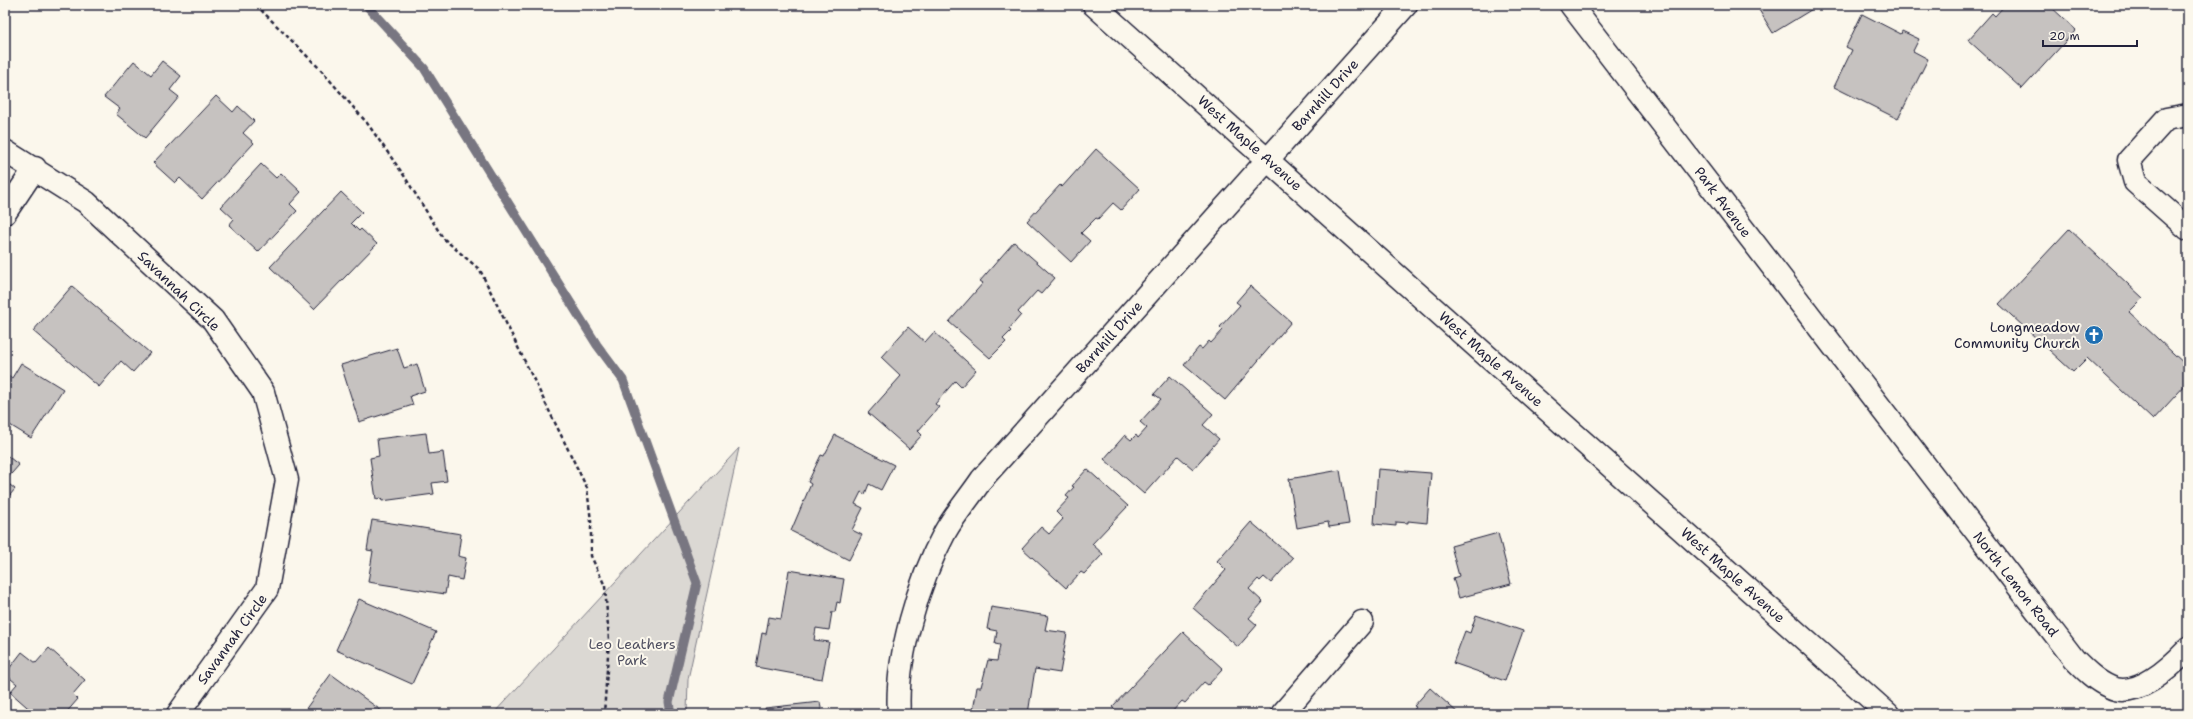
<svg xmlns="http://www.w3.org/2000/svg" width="2193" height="719" font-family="'Shantell Sans',sans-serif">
  <rect width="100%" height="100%" fill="#fbf7ec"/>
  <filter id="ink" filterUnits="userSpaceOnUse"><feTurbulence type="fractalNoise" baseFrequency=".025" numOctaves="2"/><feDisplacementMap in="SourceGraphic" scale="8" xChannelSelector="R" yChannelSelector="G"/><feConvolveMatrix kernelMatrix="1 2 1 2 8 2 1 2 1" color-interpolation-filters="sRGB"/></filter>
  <g filter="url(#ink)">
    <path fill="#dbd8d3" stroke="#7e7d87" d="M739,448L688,679L687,714H493Z"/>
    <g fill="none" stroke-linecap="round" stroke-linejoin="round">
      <path stroke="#787681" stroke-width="9" d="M366,5L424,68L597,345L623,380L697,583L669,702L671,714"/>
    </g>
    <path fill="#c6c2c0" stroke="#22223b" d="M1756,5H1819L1773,33Z
      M2005,5H2049L2076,30L2022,89L1968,40L1992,13L1995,16Z
      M1862,14L1901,34L1902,31L1919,39L1913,51L1928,59L1898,119L1834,87L1852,50L1846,47Z
      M134,61L151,75L162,61L181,76L170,90L179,97L145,138L116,114L120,109L104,97Z
      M216,96L233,112L238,106L254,121L243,133L254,143L202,199L180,178L175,183L153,163Z
      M1096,149L1140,189L1121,210L1113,203L1098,219L1096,218L1081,233L1090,241L1071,262L1027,221L1060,185L1062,187Z
      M261,164L276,178L281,173L301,192L290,204L297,211L258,252L229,225L234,219L221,207Z
      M341,192L362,212L351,223L359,231L361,229L377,244L314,309L270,267Z
      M2069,229L2143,298L2129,312L2188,367V382L2153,420L2087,358L2073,372L1999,304Z
      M1014,242L1055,278L1041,294L1037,291L1018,312L1021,315L1009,329L1011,331L1003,339L1006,342L990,358L949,322L983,283L980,281Z
      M72,286L150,353L133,372L121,361L99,387L33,331Z
      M1250,286L1291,322L1225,400L1184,365L1199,347L1202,349L1209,341L1211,343L1223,330L1220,327L1240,305L1236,302Z
      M908,327L925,342L934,332L976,370L961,387L955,381L935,404L939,407L918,431L922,435L909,449L868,413L901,376L881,357Z
      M397,348L404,368L417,364L425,391L410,396L413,405L359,422L341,365Z
      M21,363L63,389L31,438L5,422V373L12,378Z
      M1170,376L1213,414L1203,425L1219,439L1193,469L1178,456L1144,494L1104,459L1125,435L1131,440L1136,435L1138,438L1147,428L1140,422L1161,399L1154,394Z
      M426,433L429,454L443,452L447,481L432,483L434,494L382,501L381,498L376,499L370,458L379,456L377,439Z
      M835,435L894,465L881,490L869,484L865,494L861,492L855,504L863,508L852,530L862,535L849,560L791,531L811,484L808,482L821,455L824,456Z
      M5,454L19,465L5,481L15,489L5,501Z
      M1087,469L1128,506L1092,544L1103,554L1084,574L1081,572L1066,588L1022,548L1041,527L1049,534L1063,519L1056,512L1069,498L1066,496L1074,487L1072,486Z
      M1378,469L1431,473L1427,523L1408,521V523L1396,522V526L1374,524Z
      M1340,470L1349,524L1329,527L1328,522L1297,528L1289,479Z
      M372,520L461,534L458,556L466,558L462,580L448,577L445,594L368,582L373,551L367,550Z
      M1251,522L1293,558L1271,583L1264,577L1260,581L1258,579L1249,589L1263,602L1249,618L1257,625L1238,647L1193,608L1226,570L1217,561Z
      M1498,533L1511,584L1459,598L1453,578L1459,576L1451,546Z
      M789,570L844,579L840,603L837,602L835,612H832L829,630L816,628L814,640L829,642L822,679L756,667L762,633L766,634L769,617L781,619Z
      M359,599L436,632L412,684L336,650Z
      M991,607L1048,616L1045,630L1067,633L1060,673L1035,669L1028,714H991L973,711L977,687H981L988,660L997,661L1000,645L995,644L997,631L987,629Z
      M1476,615L1523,631L1505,681L1453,663L1465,631L1470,633Z
      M1183,632L1223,669L1208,685L1204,682L1185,703L1182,701L1170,714H1120L1112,707Z
      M49,648L85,680L73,694L78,699L65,714H35L10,692L17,684L5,674L22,652L36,663Z
      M331,674L386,714H302Z
      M1430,688L1459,714H1411L1416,707L1414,706Z
      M820,702L822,714H766L765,708Z"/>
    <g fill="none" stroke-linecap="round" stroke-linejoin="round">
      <g stroke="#22223b" stroke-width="25">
        <path id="minor" d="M1571,5L2074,659C2085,670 2096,681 2110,687C2136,700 2171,667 2188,649
          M2188,115L2166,119L2129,160L2135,182L2188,229
          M5,151L86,202L213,320L263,392L287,480L267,589L178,714
          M5,213L35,168
          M899,714C895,659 919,580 945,532C955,514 970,497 982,479L1406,5
          M1282,714L1362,622"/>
      </g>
      <g stroke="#22223b" stroke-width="25">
        <path id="major" d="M1094,5L1888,714"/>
      </g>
      <path stroke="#22223b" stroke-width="2.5" stroke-dasharray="4 3" stroke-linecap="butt" d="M256,5L320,69L367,123L403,174L443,238L480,270L587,488L591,521V556L605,586L609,640L604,714"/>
      <use href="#minor" stroke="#fbf7ec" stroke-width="22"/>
      <use href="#major" stroke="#fbf7ec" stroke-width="22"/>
    </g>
  </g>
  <defs>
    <g id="church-disc" transform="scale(1)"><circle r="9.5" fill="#1f6fb2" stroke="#fbf7ec"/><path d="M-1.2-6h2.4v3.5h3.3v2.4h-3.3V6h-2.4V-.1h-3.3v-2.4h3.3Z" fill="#fff"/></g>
  </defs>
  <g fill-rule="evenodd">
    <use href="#church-disc" x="2094" y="335"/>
  </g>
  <g text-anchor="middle" stroke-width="4" stroke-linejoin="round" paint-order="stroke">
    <g font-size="14" fill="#22223b" stroke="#fbf7ec">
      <text transform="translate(1325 95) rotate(-48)" y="5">Barnhill Drive</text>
      <text transform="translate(1250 143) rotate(42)" y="5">West Maple Avenue</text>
      <text transform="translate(1723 202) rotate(53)" y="5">Park Avenue</text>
      <text transform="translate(179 291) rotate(44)" y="5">Savannah Circle</text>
      <text transform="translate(1109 337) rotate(-48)" y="5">Barnhill Drive</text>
      <text transform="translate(1491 359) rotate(42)" y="5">West Maple Avenue</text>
      <text transform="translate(1733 575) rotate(42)" y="5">West Maple Avenue</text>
      <text transform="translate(2016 584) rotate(52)" y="5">North Lemon Road</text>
      <text transform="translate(232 639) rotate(-54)" y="5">Savannah Circle</text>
    </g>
    <g font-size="14" fill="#22223b" stroke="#fbf7ec" text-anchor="end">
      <text x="2080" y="332">Longmeadow<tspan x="2080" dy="16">Community Church</tspan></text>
    </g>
    <g font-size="14" fill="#505061" stroke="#fbf7ec">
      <text x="632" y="649">Leo Leathers<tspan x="632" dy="16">Park</tspan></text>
    </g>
  </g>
  <rect width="2193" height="719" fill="none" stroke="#fbf7ec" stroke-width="20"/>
  <rect x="10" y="10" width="2173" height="699" fill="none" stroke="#22223b" stroke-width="1.5" filter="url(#ink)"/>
  <path d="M2043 40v6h94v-6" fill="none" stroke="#22223b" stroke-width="2"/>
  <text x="2049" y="40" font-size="12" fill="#22223b" stroke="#fbf7ec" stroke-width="3" paint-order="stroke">20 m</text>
</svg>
